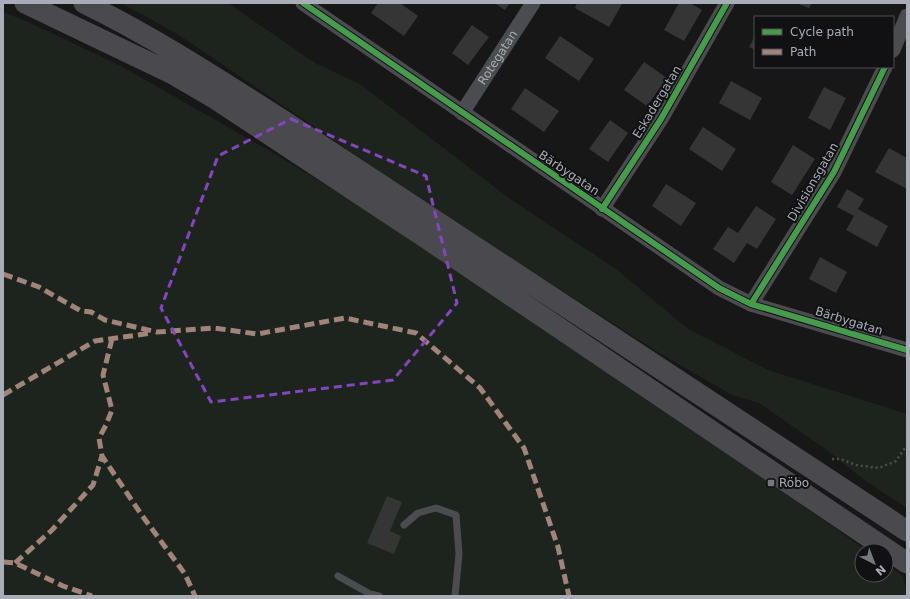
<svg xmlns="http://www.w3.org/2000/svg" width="910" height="599" font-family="'DejaVu Sans',sans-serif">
  <rect width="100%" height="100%" fill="#171717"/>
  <path fill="#1d241e" d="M121,3H228L315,63L360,84L510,199L616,269L688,329L768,370L907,414V508L863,479L824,448L759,403L732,395L661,354L519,263L391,179L179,35Z
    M3,12L24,20L121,66L270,151L355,203L674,414L867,551H862V575H886V564L903,576L907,596H3Z"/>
  <path fill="#353536" d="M378,3H400L418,16L404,36L371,13Z
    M494,3H510L505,10Z
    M577,3H621L622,4L609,27L575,8Z
    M679,3H690L702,10L684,41L664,30Z
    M796,3H812L809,8Z
    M472,25L489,37L468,65L452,53Z
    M560,36L594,59L579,81L545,58Z
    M755,36V50L749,47Z
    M644,62L667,78L647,106L624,90Z
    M731,81L762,98L750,120L719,103Z
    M824,87L846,98L830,130L808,118Z
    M525,88L559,111L544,132L511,109Z
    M610,120L628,133L608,162L589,149Z
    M703,127L736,149L722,171L689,149Z
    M793,145L815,159L792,195L771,182Z
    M889,148L907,158V189L875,172Z
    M666,184L696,203L681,226L652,206Z
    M847,189L864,199L858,209L888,226L877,247L846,230L854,216L837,207Z
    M756,206L776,219L757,249L747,243L734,263L713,249L728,227L738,233Z
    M820,257L847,272L836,293L809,279Z
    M387,496L402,502L390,531L401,536L394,554L367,543Z"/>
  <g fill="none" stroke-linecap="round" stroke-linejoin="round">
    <path stroke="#4d4e52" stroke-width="2.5" stroke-dasharray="2 3" stroke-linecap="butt" d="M832,459H841L856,465L879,468L896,461L907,445"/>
    <path stroke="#4b4c50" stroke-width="7" d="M404,525L418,513L436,508L456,515L459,554L455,596
      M338,576L370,594L379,596"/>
    <g stroke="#4b4c50" stroke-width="15">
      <path d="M303,3L719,288L751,304L907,350"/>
      <path d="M893,50L907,16"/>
      <path id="s1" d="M462,113L533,3"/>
      <path d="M602,209L661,119L727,3"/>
      <path d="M751,304L834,172L885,67"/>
    </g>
    <path stroke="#4a4a4e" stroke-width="21" d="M25,3L171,73L214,98L423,236L907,563
      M84,3C154,37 218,79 284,121L907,531"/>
    <path stroke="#a18479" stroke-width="5" stroke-dasharray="10 5" stroke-linecap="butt" d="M3,274L39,287L81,311L91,312L105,320L157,332L214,328L257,334L345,318L416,333L480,388L524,448L558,547L569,596
      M112,339L103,375L112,410L106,425L99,438L102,456L141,514L185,574L195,596
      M3,395L95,341L152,333
      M3,562L15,563L63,586L92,596
      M15,563L52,530L93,485L102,456"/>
    <g stroke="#111113" stroke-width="8">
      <path id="cycleway" d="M303,3L719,288L751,304L907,350
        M602,209L661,119L727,3
        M751,304L834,172L885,67"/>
    </g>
    <use href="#cycleway" stroke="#469c4c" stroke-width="6"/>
  </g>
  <path fill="none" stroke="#8446be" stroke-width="3" stroke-dasharray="8 5" stroke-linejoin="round" d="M291,119L426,176L457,303L393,380L211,402L161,308L218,156Z"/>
  <rect fill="#757880" stroke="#111113" stroke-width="1.5" x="767" y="479" width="8" height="8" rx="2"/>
  <g text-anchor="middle" stroke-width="4" stroke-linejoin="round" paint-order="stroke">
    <g font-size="12" fill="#a8adb8" stroke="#111113">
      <text dy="4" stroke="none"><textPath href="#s1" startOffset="66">Rotegatan</textPath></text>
      <text transform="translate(657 102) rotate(-59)" y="4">Eskadergatan</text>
      <text transform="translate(569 173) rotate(34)" y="4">Bärbygatan</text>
      <text transform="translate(813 182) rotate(-60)" y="4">Divisionsgatan</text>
      <text transform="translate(849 321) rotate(17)" y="4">Bärbygatan</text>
    </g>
    <g font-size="12" fill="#a8adb8" stroke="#111113" text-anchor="start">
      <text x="779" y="487">Röbo</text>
    </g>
  </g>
  <rect width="910" height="599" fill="none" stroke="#a8adb8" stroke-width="8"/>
  <rect x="754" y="16" width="140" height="52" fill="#111113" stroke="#4d4f55"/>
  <rect x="762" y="29" width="20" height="6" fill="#469c4c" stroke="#4d4f55"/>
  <text x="790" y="36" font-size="12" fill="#a8adb8">Cycle path</text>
  <rect x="762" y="49" width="20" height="6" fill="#a18479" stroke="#4d4f55"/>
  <text x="790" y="56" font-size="12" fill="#a8adb8">Path</text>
  <g transform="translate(874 563) rotate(138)"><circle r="19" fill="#111113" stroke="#4d4f55"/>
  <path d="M0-3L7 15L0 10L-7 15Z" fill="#757880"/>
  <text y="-6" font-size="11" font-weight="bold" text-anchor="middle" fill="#a8adb8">N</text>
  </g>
</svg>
